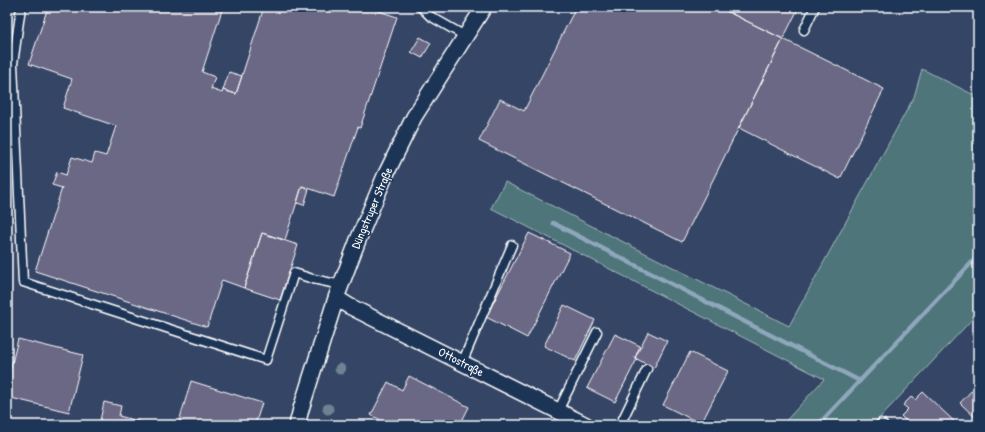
<svg xmlns="http://www.w3.org/2000/svg" width="985" height="432" font-family="'Patrick Hand',sans-serif">
  <rect width="100%" height="100%" fill="#1d3557"/>
  <filter id="ink" filterUnits="userSpaceOnUse"><feTurbulence type="fractalNoise" baseFrequency=".025" numOctaves="2"/><feDisplacementMap in="SourceGraphic" scale="8" xChannelSelector="R" yChannelSelector="G"/><feConvolveMatrix kernelMatrix="1 2 1 2 8 2 1 2 1" color-interpolation-filters="sRGB"/></filter>
  <g filter="url(#ink)">
    <path fill="#344465" d="M10,7H978V97L922,69L914,97L789,326L505,182L491,208L824,379L782,425H7V32Z
      M978,313V425H873L891,406Z"/>
    <path fill="#4d757a" stroke="#a6babc" d="M922,69L978,97V313L873,425H782L824,379L491,208L505,182L789,326L914,97Z"/>
    <g fill="none" stroke-linecap="round" stroke-linejoin="round">
      <path stroke="#8fa7bb" stroke-width="4.5" d="M553,223L860,381
        M818,425L978,256"/>
    </g>
    <path fill="#6b6785" stroke="#fff" d="M48,7H223L202,72L215,77L211,89L222,93L223,90L236,94L264,7H367L397,17L360,128L358,127L334,197L302,186L285,240L262,233L244,288L222,280L207,327L35,271L62,188L52,185L57,172L66,175L72,157L92,163L95,153L106,156L116,126L63,108L72,79L29,64Z
      M576,7H718L783,39L682,242L479,141L500,99L524,111Z
      M718,7H799L783,39Z
      M420,37L431,43L422,58L411,52Z
      M783,39L884,89L840,179L739,128Z
      M229,72L242,76L236,94L223,90Z
      M302,186L309,189L304,205L297,203Z
      M262,233L298,245L280,300L244,288Z
      M529,233L570,253L527,338L486,317Z
      M564,305L595,320L575,361L544,346Z
      M648,332L667,341L654,368L635,358Z
      M615,334L640,346L635,358L637,359L615,402L587,388Z
      M18,339L83,355L69,412L7,397V383Z
      M690,352L728,371L701,424L663,405Z
      M409,376L469,407L460,425H390L371,415L388,382L402,390Z
      M191,381L262,403L255,425H178Z
      M975,387L978,389V420L960,403Z
      M923,392L958,425H910L901,416L908,409L903,405L911,397L915,400Z
      M104,402L121,406L119,416L145,423L144,425H99Z"/>
    <g fill="none" stroke-linecap="round" stroke-linejoin="round">
      <g stroke="#fff" stroke-width="11">
        <path id="lane" d="M21,7L13,64L23,282L266,360L294,273L313,279L341,285
          M421,7L430,16L465,36
          M804,30L815,7
          M462,363L512,245
          M558,411L597,332
          M881,423L883,425
          M620,425L647,369"/>
      </g>
      <g stroke="#fff" stroke-width="18">
        <path id="street" d="M336,298L349,306L586,425
          M297,425L301,409L336,298L358,240L385,176L414,117L484,7"/>
      </g>
      <use href="#lane" stroke="#1d3557" stroke-width="8"/>
      <use href="#street" stroke="#1d3557" stroke-width="15"/>
    </g>
    <g fill="#6d8292">
      <circle cx="340" cy="369" r="5.5"/>
      <circle cx="328" cy="409" r="5.5"/>
    </g>
  </g>
  <g text-anchor="middle" stroke-width="3" stroke-linejoin="round" paint-order="stroke">
    <g font-size="12" fill="#fff" stroke="#1d3557">
      <text transform="translate(372 208) rotate(-67)" y="4">Düngstruper Straße</text>
      <text transform="translate(461 362) rotate(27)" y="4">Ottostraße</text>
    </g>
  </g>
  <rect width="985" height="432" fill="none" stroke="#1d3557" stroke-width="24"/>
  <rect x="12" y="12" width="961" height="408" fill="none" stroke="#fff" stroke-width="1.5" filter="url(#ink)"/>
</svg>
